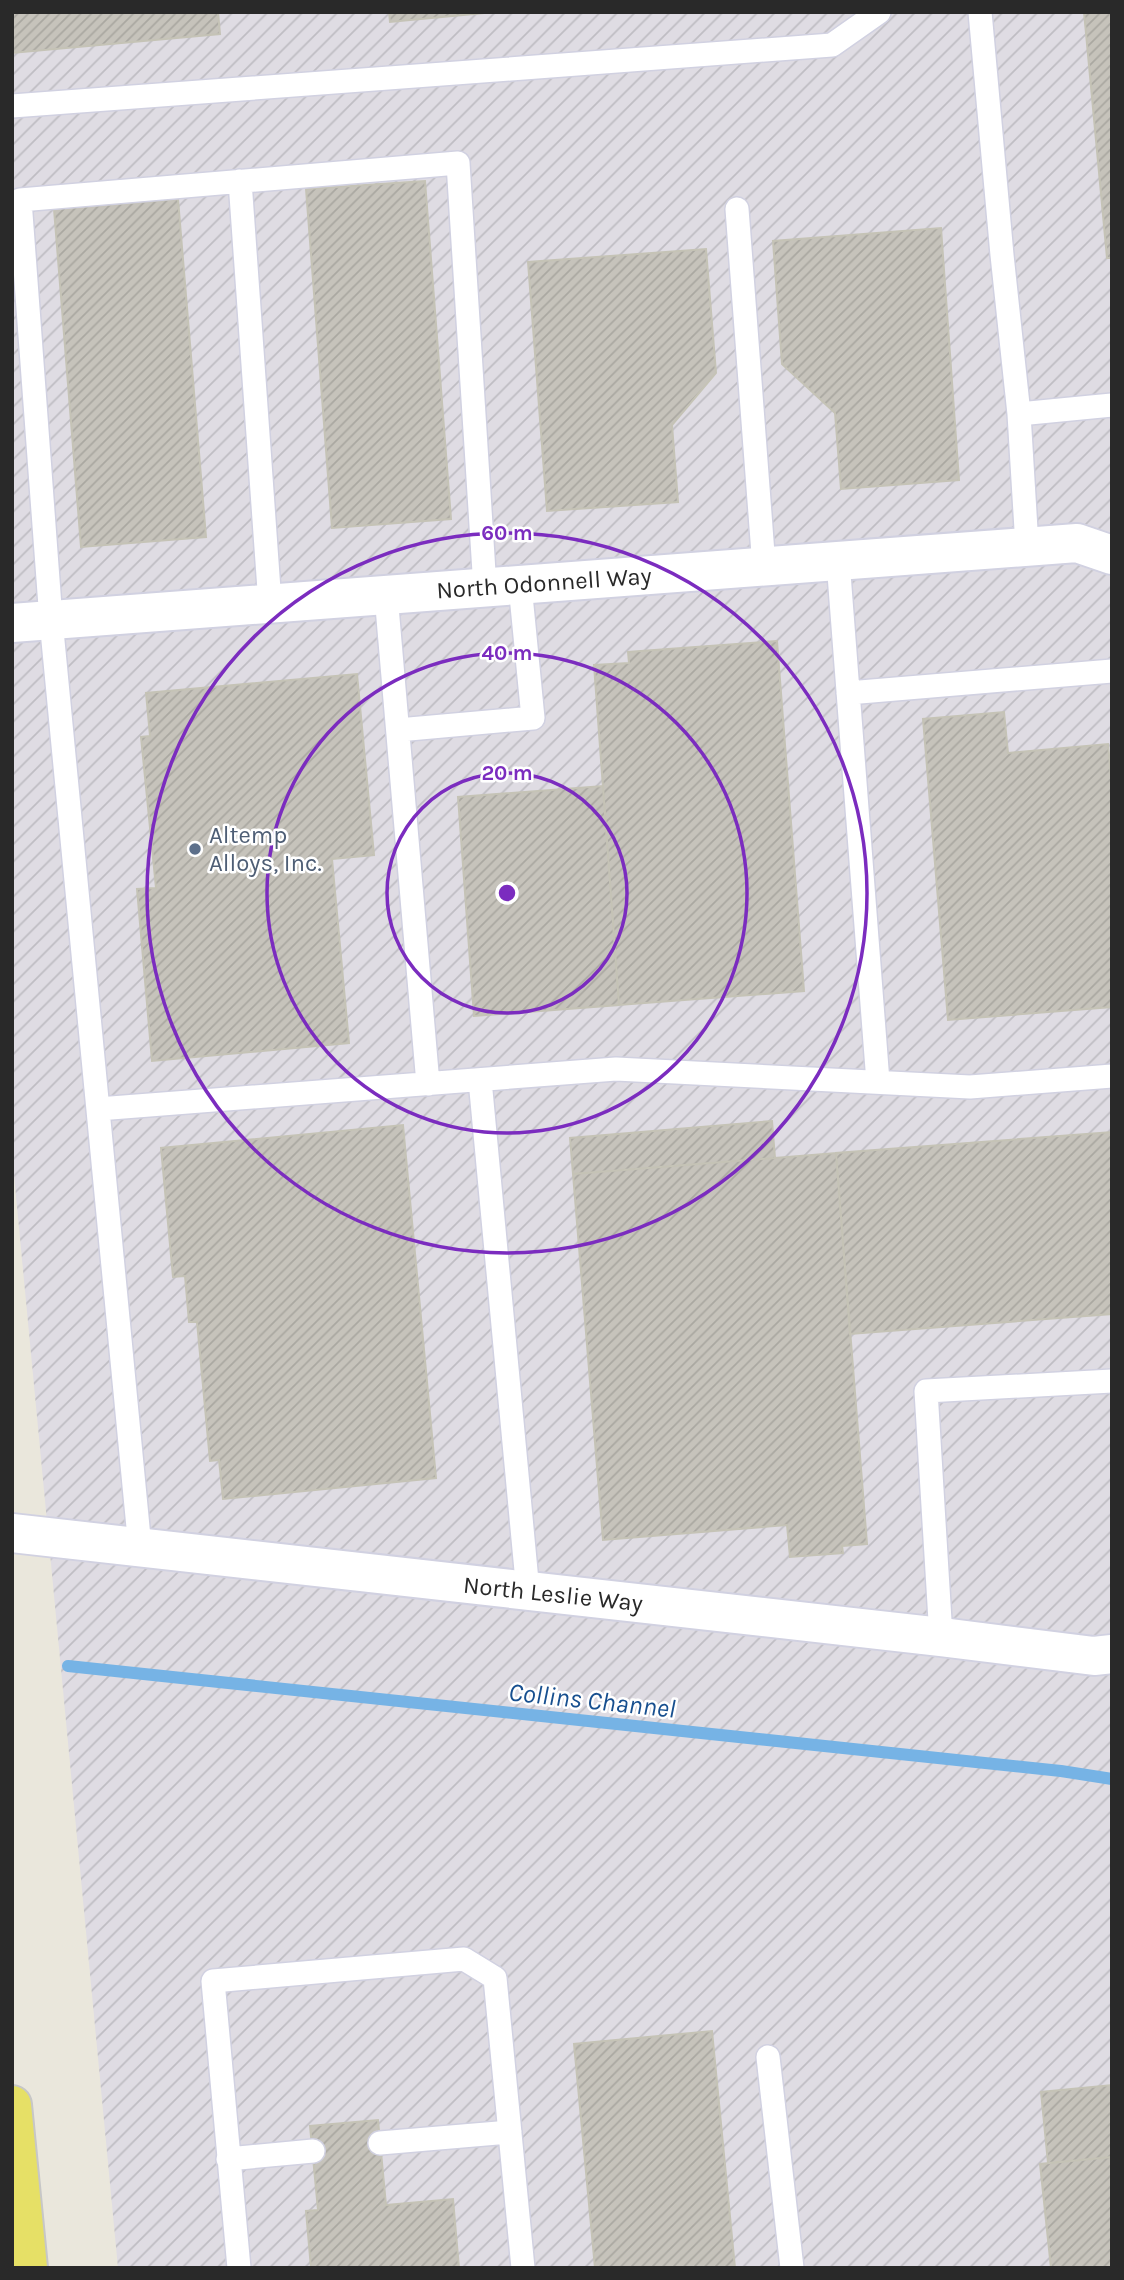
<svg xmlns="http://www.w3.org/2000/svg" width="1124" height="2280" font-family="Karla,sans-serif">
  <defs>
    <pattern id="industrial-furrows" width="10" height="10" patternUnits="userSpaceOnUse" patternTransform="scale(1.75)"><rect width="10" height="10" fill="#dfdce3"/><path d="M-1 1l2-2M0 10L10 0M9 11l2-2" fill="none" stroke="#bfbdc3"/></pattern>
    <pattern id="building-hatch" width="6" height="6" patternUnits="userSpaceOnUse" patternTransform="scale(1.75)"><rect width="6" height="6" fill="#c6c3bb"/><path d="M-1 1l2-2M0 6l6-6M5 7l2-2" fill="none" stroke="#aaa8a1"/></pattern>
  </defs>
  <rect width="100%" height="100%" fill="#eae7dc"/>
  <path fill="url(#industrial-furrows)" d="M12,12H1112V2268H118L12,1154Z"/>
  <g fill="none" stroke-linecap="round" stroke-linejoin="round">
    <path stroke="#76b3e5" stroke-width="12" d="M68,1666L1061,1771L1112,1779"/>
  </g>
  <path fill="url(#building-hatch)" stroke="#c5c3b6" stroke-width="2" d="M12,12H218L220,34L12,53Z
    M389,12H495L390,22Z
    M1084,12H1112V258H1107Z
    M425,181L451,519L332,528L306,189Z
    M178,199L206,537L81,547L54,209Z
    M941,228L959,480L841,489L835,413L782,364L773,241Z
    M706,249L716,373L672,425L678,502L547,511L528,262Z
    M777,641L804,991L619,1005L594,665L629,663L628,652Z
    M357,674L374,855L332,859L349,1043L152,1061L137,889L156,888L141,737L150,736L146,693Z
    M1004,712L1008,753L1108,744L1112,787V1007L948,1020L923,719Z
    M603,786L619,1005L474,1016L458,797Z
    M772,1121L775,1158L573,1174L570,1138Z
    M403,1125L436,1478L223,1499L219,1460L210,1461L197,1322H189L185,1276L173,1277L161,1148Z
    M1112,1132V1314L850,1334L836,1153Z
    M836,1153L867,1544L842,1546L843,1553L790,1557L787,1525L603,1540L573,1174Z
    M712,2031L735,2268H595L574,2044Z
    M1112,2085V2157L1048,2163L1041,2092Z
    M378,2120L386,2205L453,2199L459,2268H311L306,2211L318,2210L310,2126Z
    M1112,2157V2268H1051L1040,2164Z"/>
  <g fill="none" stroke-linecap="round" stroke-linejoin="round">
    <g stroke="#d1d1e1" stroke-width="26">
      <path id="lane" d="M980,12L1002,255L1019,414
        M12,106L832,45L879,12
        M240,181L270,604
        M737,209L764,567
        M1027,546L1019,414L1112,405
        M838,561L878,1082
        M386,595L428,1084
        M848,693L1112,671
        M398,730L533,718L520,585
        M480,1080L528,1592
        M98,1109L616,1069L970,1087L1112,1076
        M140,1548L51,620L20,200L458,163L485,588
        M941,1637L926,1391L1112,1381
        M768,2057L792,2268
        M380,2143L510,2132
        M228,2159L313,2151
        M239,2268L213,1981L464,1959L495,1978L523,2268"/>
    </g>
    <g stroke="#d1d1e1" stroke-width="42">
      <path id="street" d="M12,623L1077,543L1112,555
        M12,1533L941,1637L1094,1656L1112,1654"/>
    </g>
    <g stroke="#c7c7c7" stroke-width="42">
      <path id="primary" d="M12,2105L28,2268"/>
    </g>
    <use href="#lane" stroke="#fff" stroke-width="23"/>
    <use href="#street" stroke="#fff" stroke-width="38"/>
    <use href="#primary" stroke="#e6e066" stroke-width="38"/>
  </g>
  <g fill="none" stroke="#7b2cbf" stroke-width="3.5">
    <circle cx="507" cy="893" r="120"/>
    <circle cx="507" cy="893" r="240"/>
    <circle cx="507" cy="893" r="360"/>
  </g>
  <circle fill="#5c6f8a" stroke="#fff" stroke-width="2.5" cx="195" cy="849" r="7"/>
  <g text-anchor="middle" stroke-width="5" stroke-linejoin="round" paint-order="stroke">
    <g font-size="24" fill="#292929" stroke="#fff">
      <text transform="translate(544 583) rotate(-4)" y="8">North Odonnell Way</text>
      <text transform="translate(553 1594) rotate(6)" y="8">North Leslie Way</text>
    </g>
    <g font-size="24" fill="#4e5e75" stroke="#fff" text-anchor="start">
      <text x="209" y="843">Altemp<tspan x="209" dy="28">Alloys, Inc.</tspan></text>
    </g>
    <g font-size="26" font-style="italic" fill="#174f8f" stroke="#fff">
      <text transform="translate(592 1700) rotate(6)" y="9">Collins Channel</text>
    </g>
  </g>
  <circle cx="507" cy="893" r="10" fill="#7b2cbf" stroke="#fff" stroke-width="3.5"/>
  <g font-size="21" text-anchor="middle" font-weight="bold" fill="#7b2cbf" stroke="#fff" stroke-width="5" stroke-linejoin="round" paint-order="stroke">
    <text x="507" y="540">60 m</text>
    <text x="507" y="660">40 m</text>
    <text x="507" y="780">20 m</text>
  </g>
  <rect width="1124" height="2280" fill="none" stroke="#292929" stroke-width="28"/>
</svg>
